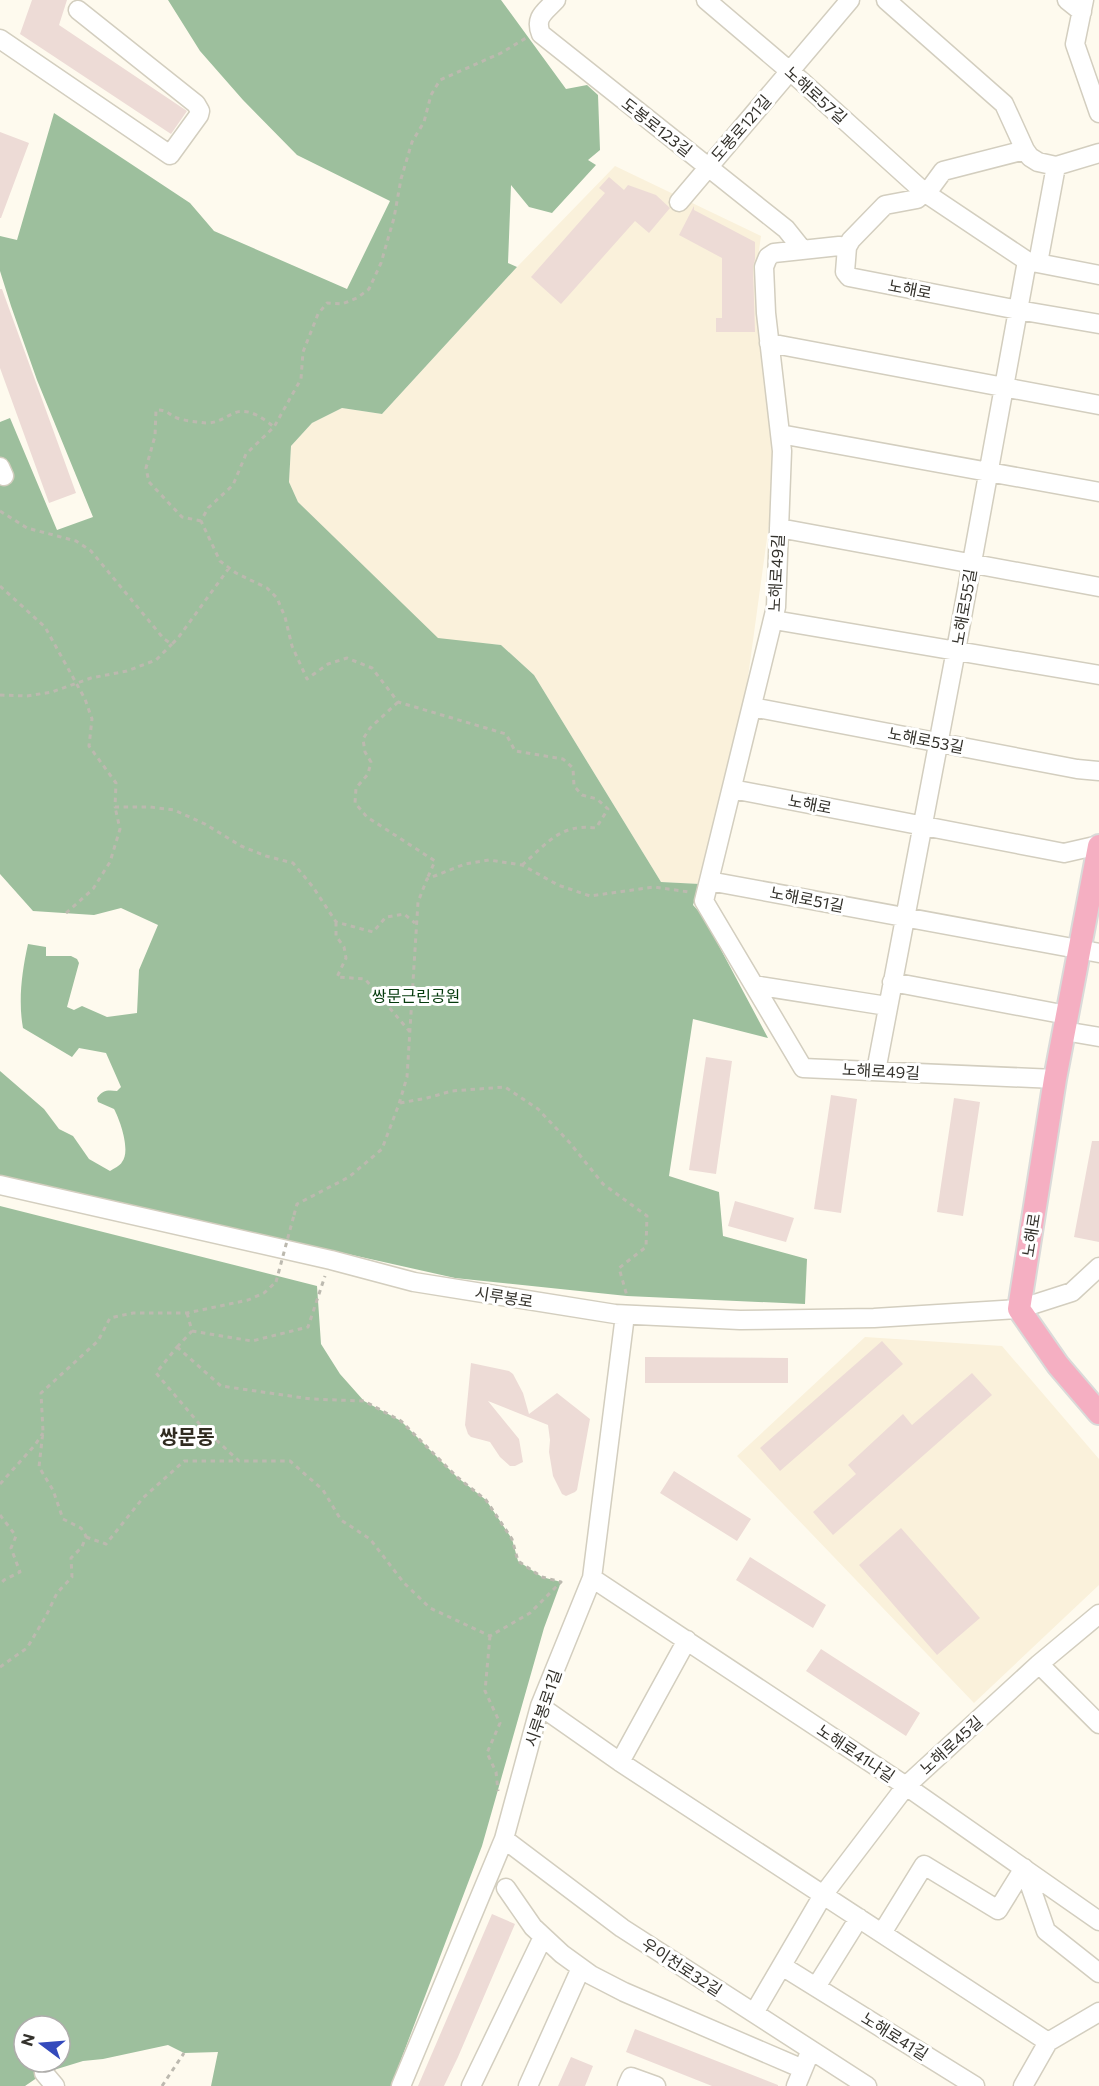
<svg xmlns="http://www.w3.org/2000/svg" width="1099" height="2086" font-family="Commissioner,'Noto Sans KR',sans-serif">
  <rect width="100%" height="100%" fill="#fefaee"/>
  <path fill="#faf1db" d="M615,166L761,236L757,265L777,465L742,721L700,884L661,882L534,675L501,645L438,639L298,502L289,482L291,446L312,423L342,408L382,414L517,267Z
    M865,1337L1002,1346L1099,1459V1585L974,1703L737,1456Z"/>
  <path fill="#9dbf9d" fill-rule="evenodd" d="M168,0H501L566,89L587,85L598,95L600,150L588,160L596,165L552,213L529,207L511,185L508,263L517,267L382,414L342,408L312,423L291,446L289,482L298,502L438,638L501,645L534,675L661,882L700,884L693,905L703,916L768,1038L693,1019L669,1176L719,1192L723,1236L807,1259L805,1304L627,1296L455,1278L0,1176V1071L44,1109L59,1129L73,1136L89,1159L110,1171C113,1169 120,1166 122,1162C131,1151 120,1120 114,1109L98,1102L97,1098C103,1090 107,1090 117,1091L121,1087L106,1053L79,1048L72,1057L23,1028C18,1001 22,971 28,944L46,947V956H71L77,959L79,963L67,1007L74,1010L82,1006L107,1017L137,1013L139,970L158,925L121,908L94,915L33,911L0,874V422L10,418L57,530L93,517L37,380L11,306L0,271V236L17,240L54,113L190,203L214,231L347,289L390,201L297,155L243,100L200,51Z
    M0,1206L317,1286L321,1344L340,1374L364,1401L401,1421L457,1477L486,1500L512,1539L518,1561L542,1577L561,1582L544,1628L482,1846L391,2086H211L218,2052L184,2053L168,2045L103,2059L83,2061L44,2073L25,2086H0ZM24,2026H60V2062H24Z"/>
  <path fill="#eddbd6" d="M32,0H67L59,25L187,111L171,134L20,34Z
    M0,132L29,143L1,218H0Z
    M609,177L624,190L628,185L656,195L670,208L649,233L635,221L561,304L531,277L605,193L599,188Z
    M694,206V210L755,242V259L753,267L755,332H716V318H722V258L679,235Z
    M0,289H2L76,493L49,503L0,368Z
    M706,1057L732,1061L716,1174L689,1170Z
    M831,1095L857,1099L841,1213L814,1209Z
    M954,1098L980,1102L963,1216L937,1212Z
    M1092,1141H1099V1242L1074,1237Z
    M735,1201L794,1218L786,1242L728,1226Z
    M882,1341L903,1364L780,1471L760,1448Z
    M645,1357L788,1358V1383H645Z
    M471,1363L509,1371L513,1374L523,1393L529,1414L557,1393L590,1419L577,1490L575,1492L566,1496L562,1494L553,1476L549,1452L550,1440L548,1425L488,1401L519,1439L523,1462L515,1466H510L500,1457L490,1442L471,1437L468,1434L465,1425Z
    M972,1373L992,1395L833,1535L813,1512L856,1474L848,1465L903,1414L912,1425Z
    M674,1471L751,1519L737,1541L660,1493Z
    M901,1528L980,1618L937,1655L859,1565Z
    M750,1557L826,1605L813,1628L736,1580Z
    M821,1649L920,1713L906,1736L806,1671Z
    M492,1914L515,1924L458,2057L444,2086H418Z
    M635,2029L778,2085V2086H712L626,2052Z
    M571,2057L593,2066L585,2086H558Z"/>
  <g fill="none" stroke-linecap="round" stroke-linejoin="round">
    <g stroke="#d3cebf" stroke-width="21">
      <path id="minor" d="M556,0C545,12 534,17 541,34L786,229L802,249
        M706,0L799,79L924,192L1027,261L1099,275
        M886,0L1004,104L1025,150L1030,157L1038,162L1056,166L1099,153
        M1067,0L1082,12
        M1084,0L1075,44L1099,113
        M0,39L170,155L199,115L200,111L196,104L78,10
        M1025,150L943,171L932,186L917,199L885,205L851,240L847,247L845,272L849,277L1018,310L1099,324
        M679,202L850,0
        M847,247L839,246L774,253L768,257L764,267L766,313L782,451L776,607L704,901L803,1068L1055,1079
        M1038,263L1056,166
        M769,343L1099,405
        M780,434L1099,492
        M0,467L4,476
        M779,528L1099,587
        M774,620L1099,675
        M752,707L1077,769L1099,771
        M732,789L1064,853L1099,845
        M709,881L1099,953
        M892,982L1067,1015
        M754,985L887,1006
        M1064,1031L1099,1037
        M876,1071L956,650L1027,261
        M0,1185L331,1260L414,1282L615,1314L740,1320L874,1318L1019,1309L1072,1292L1099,1267
        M592,1578L906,1786L1099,1921
        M1039,1664L1099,1724
        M540,1706L620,1762L1048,2042
        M620,1762L687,1640
        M504,1839L622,1928L867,2086
        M1024,1868L1046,1931L1099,1973
        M506,1888L533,1927L562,1954L591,1975L624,1992L803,2069
        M882,1933L924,1865L998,1910L1024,1868
        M782,1966L975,2086
        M816,1987L859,1918
        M754,2013L823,1895L906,1786L1039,1664L1099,1614
        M44,2073L55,2086
        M401,2086L504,1839L540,1706L592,1578L625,1315
        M471,2086L543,1937
        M528,2086L581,1968
        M627,2086L631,2077L656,2086
        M796,2086L808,2057
        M1023,2086L1048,2042L1099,2012"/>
    </g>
    <g stroke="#dadad9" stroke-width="26">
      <path id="major" d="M1099,846L1055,1079L1019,1309L1058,1365L1099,1413"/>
    </g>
    <path stroke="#bcb9af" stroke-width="3" stroke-dasharray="4.5 4.5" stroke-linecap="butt" d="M0,511L27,528L76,541L91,551L164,639L172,644L178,638L229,568
      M201,521L182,517L149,482L146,468L155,436L156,410C168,410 168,414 177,418C185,421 198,422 206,423C217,423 222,419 232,414C247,406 263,418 274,427
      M0,586L45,627L85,699L92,719L89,746L116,783L115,807H150L174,810L205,824L241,846L266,856L293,863L313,887L336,922L373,932L386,917L404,914L415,923
      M0,695L27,696L52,692L91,678L127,671L156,660L172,644
      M398,702L370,728L363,739L365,752L371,762L368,774L356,788L355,803L367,817L435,861L427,879
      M522,865C547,844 560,823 596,828L608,809L597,799L582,795L574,786L573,768L563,759L515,751L506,734L398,702L372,668L347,658L328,664L307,679L292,646L285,617L277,598L267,588L236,573L220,561L201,521L208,508L233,485L246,454L274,427L301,379L303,352L318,314L327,303L342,304L357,298L369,289L381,263L394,218L401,179L412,142L424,122L431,95L440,80L501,53L526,38
      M66,913L93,889L110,862L120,829L115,807
      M336,922V936L344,947L346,958L337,977L365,979L410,1032
      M400,1103L427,1098L452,1091L505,1087L538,1109L570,1143L603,1184L647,1216L646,1247L619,1268L627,1296
      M294,1215L297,1204L349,1177L382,1149L399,1104L407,1077L418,902L427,879L465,864L489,860L522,865L558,885L590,896L654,887L689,892
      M192,1331L252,1341L308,1327L325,1276
      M177,1347L221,1386L311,1399L364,1401L401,1421L457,1477L486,1500L512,1539L518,1561L542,1577L561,1582L530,1613L490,1636L430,1608L404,1583L370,1539L341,1520L323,1490L290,1461H239L202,1427L156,1373Z
      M177,1347L192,1331L187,1313
      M0,1484L35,1445L43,1433
      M0,1515L16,1536L11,1548L20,1572L4,1580L0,1585
      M86,1537L106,1544L143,1498L184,1461H237
      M490,1636L485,1691L500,1723L487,1753L496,1772L498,1791
      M0,1667L27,1648L46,1616L57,1593L72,1577L71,1558L82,1547L86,1536L81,1528L63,1519L53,1490L39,1467L43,1431L41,1393L98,1341L110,1318L133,1313H187L248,1300L264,1293L276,1282
      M162,2086L184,2053"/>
    <use href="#minor" stroke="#fff" stroke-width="18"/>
    <use href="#major" stroke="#f5afc2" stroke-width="22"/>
    <path stroke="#bcb9af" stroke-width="3" stroke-dasharray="4.5 4.5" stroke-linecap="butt" d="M276,1282L294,1215"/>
  </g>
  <g text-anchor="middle" stroke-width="6" stroke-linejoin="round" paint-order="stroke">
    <g font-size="16" fill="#34322c" stroke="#fff">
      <text transform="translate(816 95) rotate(42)" y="6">노해로57길</text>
      <text transform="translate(657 127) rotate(38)" y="6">도봉로123길</text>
      <text transform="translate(741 128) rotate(-49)" y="6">도봉로121길</text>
      <text transform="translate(910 289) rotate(11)" y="6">노해로</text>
      <text transform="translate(776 573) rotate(-87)" y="6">노해로49길</text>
      <text transform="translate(964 607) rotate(-80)" y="6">노해로55길</text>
      <text transform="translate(926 740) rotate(11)" y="6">노해로53길</text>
      <text transform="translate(810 804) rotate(11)" y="6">노해로</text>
      <text transform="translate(807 899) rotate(11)" y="6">노해로51길</text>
      <text transform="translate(881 1071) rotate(3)" y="6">노해로49길</text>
      <text transform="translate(1031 1235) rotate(-81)" y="6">노해로</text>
      <text transform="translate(504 1297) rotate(9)" y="6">시루봉로</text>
      <text transform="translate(543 1708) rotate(-71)" y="6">시루봉로1길</text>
      <text transform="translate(951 1745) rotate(-42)" y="6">노해로45길</text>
      <text transform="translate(856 1753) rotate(34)" y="6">노해로41나길</text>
      <text transform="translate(682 1967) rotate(33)" y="6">우이천로32길</text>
      <text transform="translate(895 2036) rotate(32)" y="6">노해로41길</text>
    </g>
    <g font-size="16" fill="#043a0c" stroke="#fff">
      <text x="416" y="1002">쌍문근린공원</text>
    </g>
    <g font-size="20" font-weight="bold" fill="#302b20" stroke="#fff">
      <text x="187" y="1444">쌍문동</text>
    </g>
  </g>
  <g transform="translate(42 2044) rotate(286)"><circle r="28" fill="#ffffff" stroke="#aeadab" stroke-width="1.5"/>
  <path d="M0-4.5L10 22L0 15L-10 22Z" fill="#344abc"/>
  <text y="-9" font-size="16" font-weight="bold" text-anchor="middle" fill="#34322c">N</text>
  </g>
</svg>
